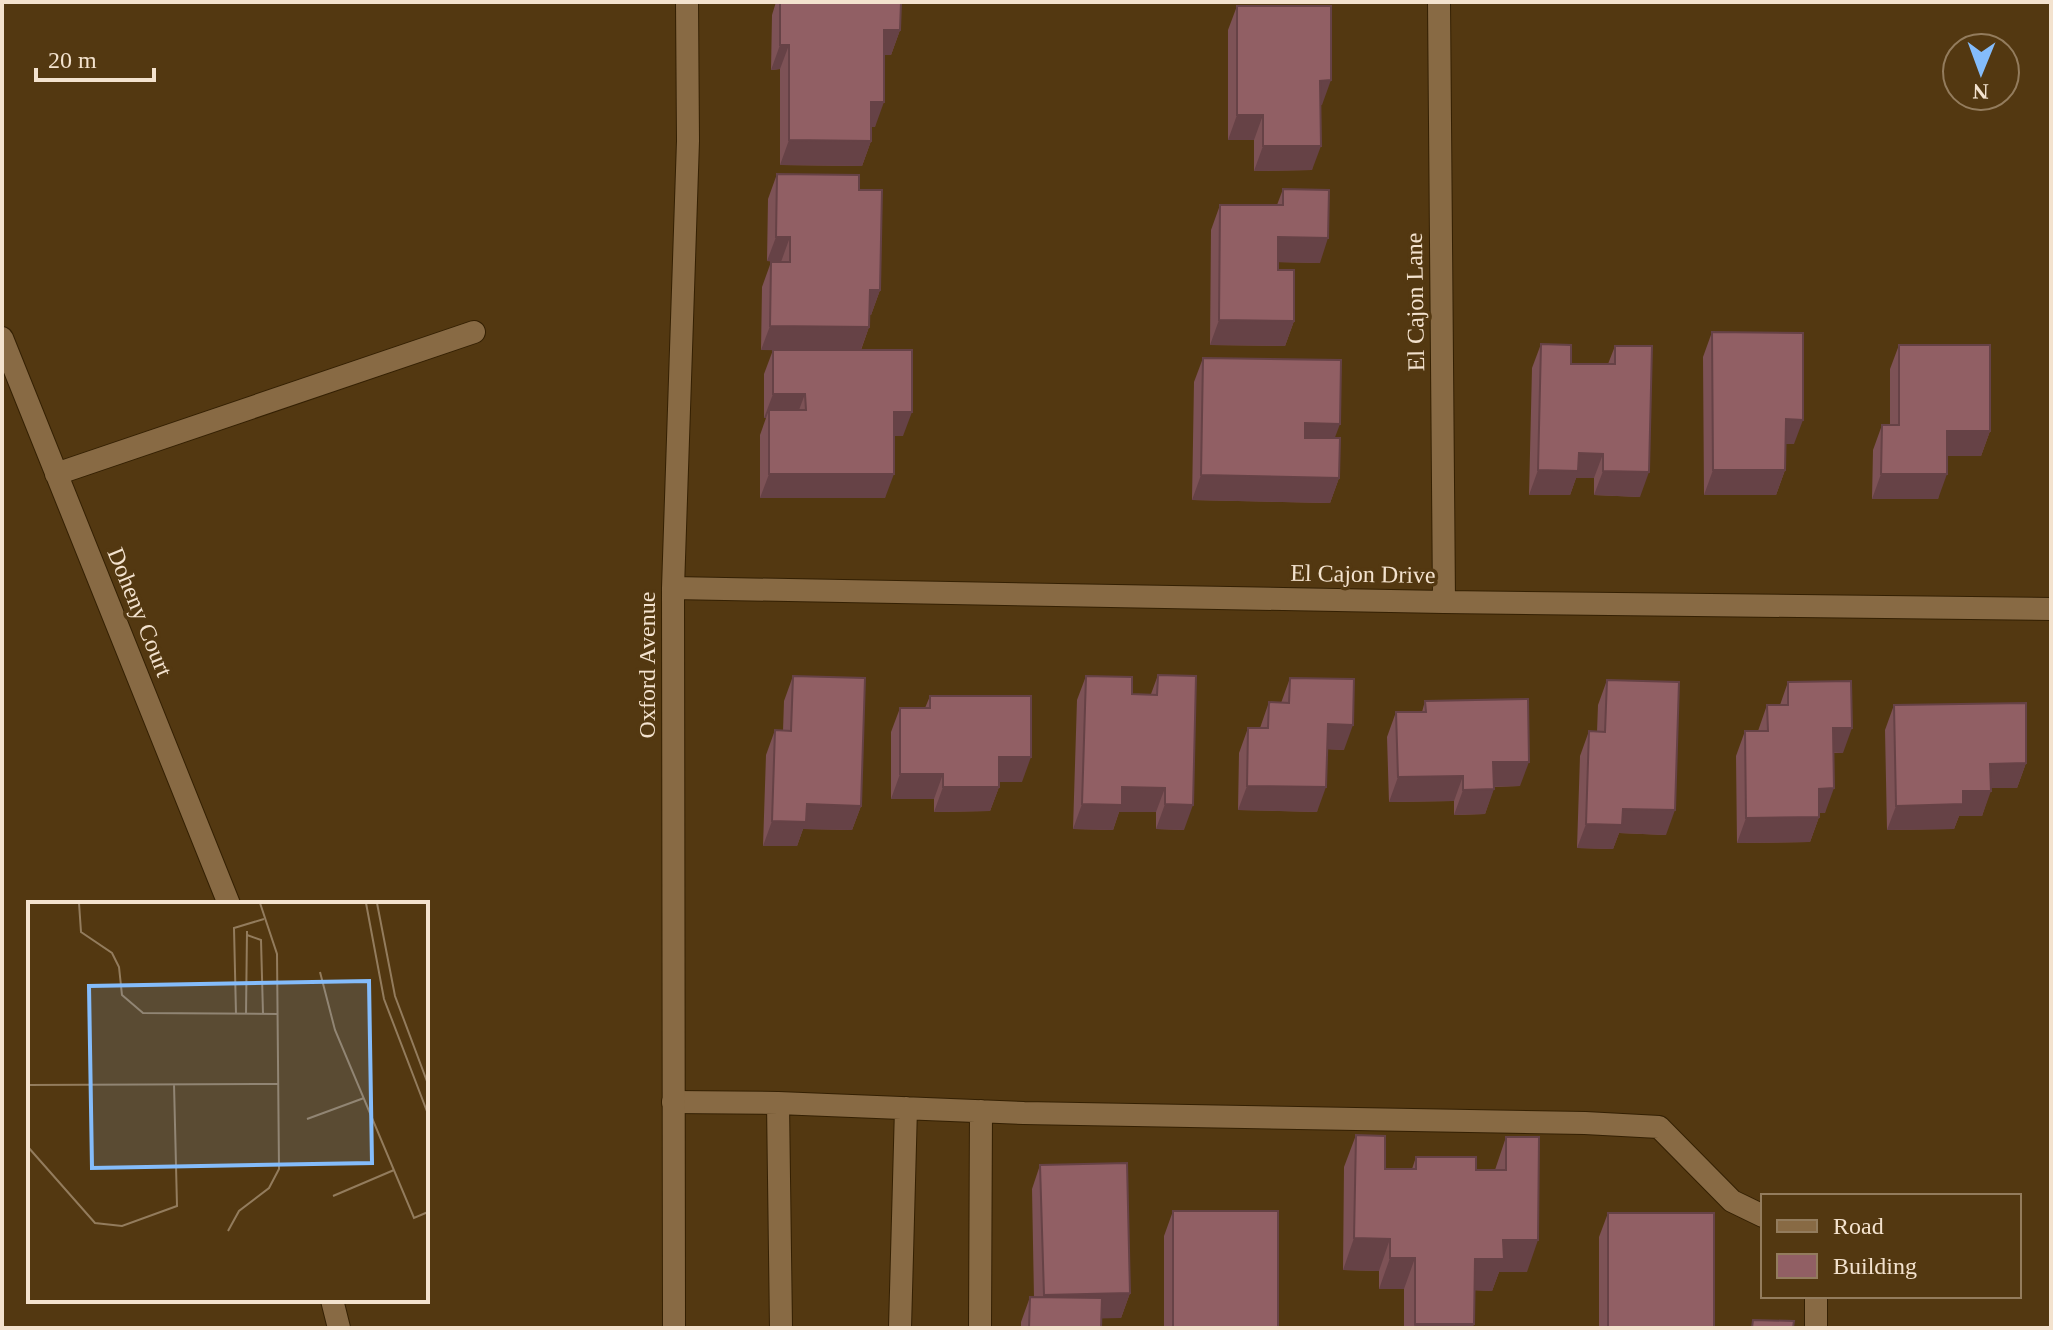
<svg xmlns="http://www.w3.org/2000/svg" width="2053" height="1330" font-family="'Times New Roman',serif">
  <rect width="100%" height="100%" fill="#533811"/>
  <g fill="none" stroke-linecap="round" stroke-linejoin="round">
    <g stroke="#342003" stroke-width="24">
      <path id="service" d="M673,1102L778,1103L1024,1113L1585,1123L1659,1127L1732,1201L1763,1216
        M778,1103L781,1328
        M1816,1296V1328
        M900,1328L906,1108
        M980,1328L981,1111"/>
    </g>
    <g stroke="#342003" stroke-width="24">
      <path id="minor" d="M1439,2L1444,602
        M2,338L229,904
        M56,474L474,332
        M673,588L1444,602L2051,609
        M332,1300L339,1328
        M674,1328L673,588L688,141L687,2"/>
    </g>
    <use href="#service" stroke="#886a44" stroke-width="22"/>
    <use href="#minor" stroke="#886a44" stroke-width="22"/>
  </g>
  <path fill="#7d5256" d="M776,2H901L900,30L891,55H884L875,127H871V141L862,166L780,165V69L771,70L772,15Z
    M1237,6L1322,105H1321L1312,170L1254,171V140H1228V30Z
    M777,174L859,190L880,290L871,315H870L869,327L861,350L903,436H894L885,498H760V435L766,418H764V374L773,350H761L762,287L771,262H781L767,261L768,199Z
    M1283,189L1320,263L1278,262V270L1294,321L1285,346L1210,345L1211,230L1220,205H1277Z
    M1712,332L1794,444H1785V470L1776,495H1704L1703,357Z
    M1541,344L1571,364H1608L1615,346L1640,497L1594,495V478H1576L1570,495H1529L1532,368Z
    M1899,345L1990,431L1981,456H1947L1938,499H1872L1873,450L1882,425H1890V369Z
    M1203,358L1335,438L1339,478L1330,503L1192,500L1194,382Z
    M1158,675L1184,830L1156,829V812H1119L1113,830L1073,829L1077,700L1086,676L1132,694H1151Z
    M793,676L861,806L852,830L803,829L797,846H763L766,755L775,730L783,731L784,701Z
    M1290,678L1344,750L1327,749L1317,812L1238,810L1239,753L1248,728H1260L1269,702L1281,703Z
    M1607,680L1666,835L1619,833L1613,849L1577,848L1580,756L1589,731L1597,732L1598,705Z
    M1788,682L1843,753H1833L1825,813H1819V817L1810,842L1737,843L1736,756L1745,731H1758L1767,705H1780Z
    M930,696L1022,782H999V787L990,811L934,812V799H891V732L900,708H925Z
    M1425,701L1520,786L1494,787L1485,814L1454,815V801L1389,802L1387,737L1396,712H1422Z
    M1894,705L2026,763L2017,788H1991L1982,816H1959L1954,829L1887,830L1885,730Z
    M1356,1135L1385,1169H1412L1416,1157L1476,1170H1495L1506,1137L1527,1272H1499L1492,1291L1474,1290L1473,1328H1404V1289H1379V1271L1343,1270L1344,1167Z
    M1040,1165L1130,1293L1121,1318H1102L1101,1328H1021V1322L1030,1297L1034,1298L1032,1189Z
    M1173,1211L1278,1328H1164V1236Z
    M1608,1213L1714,1328H1599V1237Z"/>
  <path fill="#664246" d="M884,30H900L891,55H875Z
    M780,45H789L780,69L771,70Z
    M1331,80L1322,105H1311L1320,81Z
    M871,102H884L875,127H862Z
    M1237,115H1263L1254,140H1228Z
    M789,140L871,141L862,166L780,165Z
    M1263,146H1321L1312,170L1254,171Z
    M776,237H790L781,262L767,261Z
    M1278,237L1328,238L1320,263L1269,262Z
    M870,290H880L871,315H861Z
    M1219,320L1294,321L1285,346L1210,345Z
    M770,326L869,327L860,352L761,350Z
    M773,394H805L796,418L769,410L766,418H764Z
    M894,412H912L903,436H885Z
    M1786,419L1803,420L1794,444H1777Z
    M1305,423L1340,424L1331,448H1296Z
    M1947,431H1990L1981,456H1938Z
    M1579,453L1603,454L1594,478H1576L1570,495H1529L1538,470Z
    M1713,470H1785L1776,495H1704Z
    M1603,471L1649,472L1640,497L1594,495Z
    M769,474H894L885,498H760Z
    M1881,474H1947L1938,499H1872Z
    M1201,475L1339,478L1330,503L1192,500Z
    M1328,724L1353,725L1344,750L1319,749Z
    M1833,728H1852L1843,753L1824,752Z
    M999,757H1031L1022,782H990Z
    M1493,762H1529L1520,786L1484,787Z
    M2026,763L2017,788H1981L1990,764Z
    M900,774H943L934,799H891Z
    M1463,776L1454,801L1389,802L1398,777Z
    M1247,786L1326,787L1317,812L1238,810Z
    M943,787H999L990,811L934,812Z
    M1122,787L1165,788L1156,812H1119L1113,830L1073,829L1082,804Z
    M1834,788L1825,813H1810L1819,789Z
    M1494,789L1485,814L1454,815L1463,790Z
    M1963,791H1991L1982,816H1959L1954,829L1887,830L1896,806Z
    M807,804L861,806L852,830L803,829L797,846H763L772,821Z
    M1165,804L1193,805L1184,830L1156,829Z
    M1623,809L1675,810L1666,835L1619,833L1613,849L1577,848L1586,824Z
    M1819,817L1810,842L1737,843L1746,818Z
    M1354,1238L1390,1239L1379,1271L1343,1270Z
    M1503,1240H1538L1527,1272H1499L1492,1291L1463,1290L1475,1259Z
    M1390,1258H1415L1404,1289H1379Z
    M1130,1293L1121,1318L1035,1320L1044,1295Z
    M1415,1324H1474L1473,1328H1413Z"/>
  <path fill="#915f64" stroke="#664246" stroke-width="2" d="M780,2H901L900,30H884V102H871V141L789,140V45H780Z
    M1237,6H1331V80L1320,81L1321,146H1263V115H1237Z
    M777,174L859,175V190H882L880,290H870L869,327L770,326L771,262H790V237H776Z
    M1283,189L1329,190L1328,238L1278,237V270H1294V321L1219,320L1220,205H1283Z
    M1712,332L1803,333V420L1786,419L1785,470H1713Z
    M1541,344L1571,345V364H1615V346H1652L1649,472L1603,471V454L1579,453L1578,471L1538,470Z
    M1899,345H1990V431H1947V474H1881L1882,425H1899Z
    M773,350H912V412H894V474H769V410H806L805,394H773Z
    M1203,358L1341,360L1340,424L1305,423V438H1340L1339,478L1201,475Z
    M1158,675L1196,676L1193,805L1165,804V788L1122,787V805L1082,804L1086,676L1132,677V694L1157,695Z
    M793,676L865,678L861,806L807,804L806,822L772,821L775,730L791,731Z
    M1290,678L1354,679L1353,725L1328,724L1326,787L1247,786L1248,728H1268L1269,702L1289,703Z
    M1607,680L1679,682L1675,810L1623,809L1622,825L1586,824L1589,731L1605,732Z
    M1851,681L1852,728H1833L1834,788L1819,789V817L1746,818L1745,731H1768L1767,705H1788V682Z
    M930,696H1031V757H999V787H943V774H900V708H930Z
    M1528,699L1529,762H1493L1494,789L1463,790V776L1398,777L1396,712H1426L1425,701Z
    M2026,703V763L1990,764L1991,791H1963V804L1896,806L1894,705Z
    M1356,1135L1385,1136V1169H1416V1157H1476V1170H1506V1137H1539L1538,1240H1503L1504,1259H1475L1474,1324H1415V1258H1390V1239L1354,1238Z
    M1127,1163L1130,1293L1044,1295L1040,1165Z
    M1173,1211H1278V1328H1173Z
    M1608,1213H1714V1328H1608Z
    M1030,1297L1102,1298L1101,1328H1029Z
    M1753,1320L1794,1321L1793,1328H1752Z"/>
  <g text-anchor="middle" stroke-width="7" stroke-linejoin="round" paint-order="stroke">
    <g font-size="24" fill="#f3e2ce" stroke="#533811">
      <text transform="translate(1415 302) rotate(-91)" y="8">El Cajon Lane</text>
      <text transform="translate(1363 574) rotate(1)" y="8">El Cajon Drive</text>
      <text transform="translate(140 612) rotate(68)" y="8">Doheny Court</text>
      <text transform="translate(647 665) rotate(-90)" y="8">Oxford Avenue</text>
    </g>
  </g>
  <g transform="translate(28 902)">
    <rect width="400" height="400" fill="#533811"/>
    <path fill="none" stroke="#937c5d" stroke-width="2" d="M51,1L53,30L84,51L91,65L94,93L115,111L250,112M338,1L356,97L400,212M349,1L367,94L400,182M219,33L233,38L235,112M292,70L307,128L386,316L400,310M208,112L206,26L236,17M218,112L219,29M0,183L251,182M279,217L336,196M0,245L67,321L94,324L149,304L146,182M305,294L366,268M200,329L211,309L241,286L251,267L249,52L232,1"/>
    <path fill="#84bcfb" fill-opacity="0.15" stroke="#84bcfb" stroke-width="4" d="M341,79L344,261L64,266L61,84Z"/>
    <rect width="400" height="400" fill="none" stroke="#f3e2ce" stroke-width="4"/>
  </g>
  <rect width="2053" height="1330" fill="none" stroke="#f3e2ce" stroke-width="8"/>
  <rect x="1761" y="1194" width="260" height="104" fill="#533811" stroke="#937c5d" stroke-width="2"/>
  <rect x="1777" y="1220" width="40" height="12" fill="#886a44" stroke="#937c5d" stroke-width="2"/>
  <text x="1833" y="1234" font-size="24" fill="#f3e2ce">Road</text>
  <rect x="1777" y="1254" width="40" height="24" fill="#915f64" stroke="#937c5d" stroke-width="2"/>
  <text x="1833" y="1274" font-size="24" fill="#f3e2ce">Building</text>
  <g transform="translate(1981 72) rotate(181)"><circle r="38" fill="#533811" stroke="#937c5d" stroke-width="2"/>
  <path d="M0-6L14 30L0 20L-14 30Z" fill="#84bcfb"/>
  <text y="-12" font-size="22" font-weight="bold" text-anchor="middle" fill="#f3e2ce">N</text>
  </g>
  <path d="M36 68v12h118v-12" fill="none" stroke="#f3e2ce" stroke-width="4"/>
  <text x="48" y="68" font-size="24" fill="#f3e2ce" stroke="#533811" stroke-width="6" paint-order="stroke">20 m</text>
</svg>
